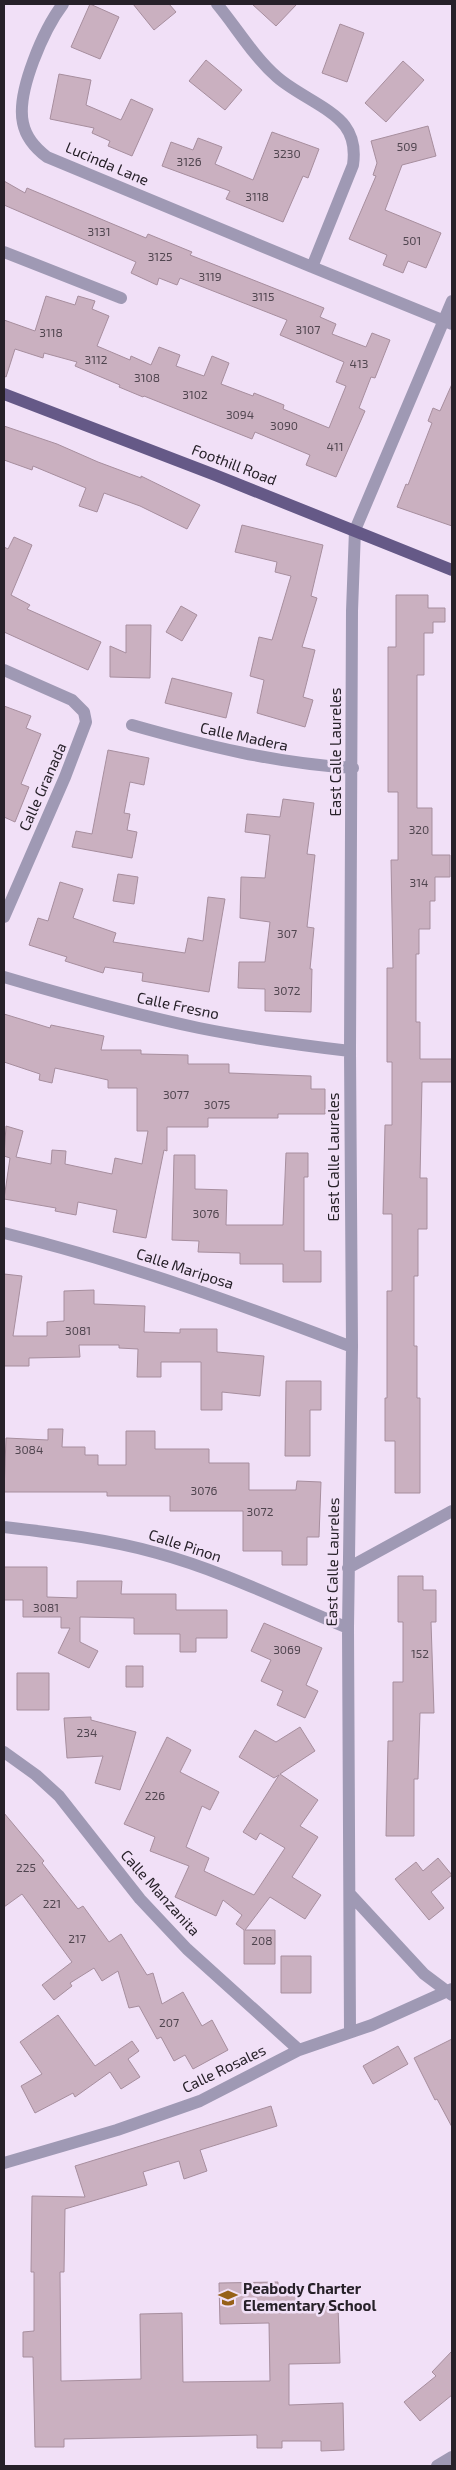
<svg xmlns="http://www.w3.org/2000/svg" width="456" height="2470" font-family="'Exo 2',sans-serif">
  <rect width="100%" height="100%" fill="#f1e0f7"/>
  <path fill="#cab0c0" stroke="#a78e9e" d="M90,4L119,17L100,59L71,47Z
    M133,4H169L176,12L154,30Z
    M252,4H297L276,26Z
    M340,24L364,33L347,82L322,73Z
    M206,60L242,90L225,110L189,81Z
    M403,61L424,80L386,122L365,103Z
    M59,74L91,80L86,105L121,120L131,99L153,109L132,156L108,146L110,141L92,133L94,128L50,119Z
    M428,126L436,156L402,165L385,210L441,233L426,268L408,261L403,273L383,265L387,255L349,239L376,176L373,175L377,163L371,141Z
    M272,132L319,149L308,178L303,176L283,222L226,199L230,191L162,166L171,142L193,150L198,138L222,147L215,164L253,180Z
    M4,181L25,193L27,188L146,238L148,234L192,252L190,255L324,308L320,317L336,324L332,334L366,347L372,333L390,340L375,378L371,377L359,408L365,411L336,477L306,465L310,455L255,432L252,439L144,396L143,397L119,387L120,385L75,366L77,362L44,353L43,358L15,349L6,377L4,376V320L35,331L46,296L75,305L78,296L95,301L92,309L109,316L97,346L130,360L131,356L151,365L159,347L180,355L176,366L204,376L212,356L229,363L221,384L253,396L254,393L284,405L283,409L329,428L346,386L336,382L344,362L280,335L287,320L180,278L177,285L159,278L157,285L131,273L136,262L4,205Z
    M452,384V526L397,507L406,484L408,485L432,423L428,421L433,408L440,411Z
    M4,426L57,444L98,462L141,478V476L200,505L187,529L140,506L104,493L97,512L79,506L86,488L33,466L32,470L4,460Z
    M242,525L323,545L311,596L317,598L302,647L315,650L303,697L313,700L305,727L257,713L264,680L250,676L259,637L272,640L291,576L275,572L277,562L235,552Z
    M14,537L32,545L11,595L30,605L27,609L101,642L88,670L4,632V547L8,549Z
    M396,595H428V608H445V622H433V633H424V675H417V808H432V855H450V877H435V901H430V929H419V954H416V1022H420V1059H452V1082H422L420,1178H427V1229H418V1276H414V1346H417V1398H420V1493H395V1441H385V1398H387V1291H392V1214H383L385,1125H392V1062H387V968H393L391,860H398V792H388V647H396Z
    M181,606L197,615L182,641L166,632Z
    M126,625H151L150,678L110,677V646L126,653Z
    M172,678L232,693L226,718L165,703Z
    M4,706L31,716L26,728L41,734L21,784L29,787L15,822L4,817Z
    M108,750L149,758L144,785L130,782L124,813L130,814L127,830L137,832L132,858L72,847L76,831L92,834Z
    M283,799L314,803L307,854L315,855L307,927L314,928L310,969H312L311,1012L265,1011V989L238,988L239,962H265L270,922L240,918L241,877L265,878L270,835L245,832L247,814L280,817Z
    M118,874L138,877L134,904L113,901Z
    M60,882L83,889L73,918L116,933L113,942L185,953L188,938L203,941L208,897L225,899L209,992L142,981L143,973L105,967L103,973L65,961L67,957L29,945L38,918L48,921Z
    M4,1014L50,1028L51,1025L104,1036L101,1050H141V1054L188,1055V1064H229V1073L311,1076V1089H325V1114H278V1118H208V1127H167V1151L164,1150L146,1238L113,1232L117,1210L78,1202L76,1215L55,1211L56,1208L4,1199L10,1158L4,1156L6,1126L23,1131L16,1157L51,1164L52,1150L66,1151L65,1164L112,1174L115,1158L142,1164L148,1131H137V1088H108V1080L55,1068L52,1083L39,1080L40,1074L4,1062Z
    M286,1153H308V1177H304V1251H321V1282H283V1264H240V1253L198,1252L199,1241L172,1240L174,1155H195V1189L227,1190L226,1225H283Z
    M4,1274L22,1276L13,1336H47V1322L64,1321V1291L94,1290V1304L145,1306L144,1332L180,1333V1329H217V1352L264,1356L260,1396L222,1392V1410H201V1362H161V1377H137L138,1349L119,1348V1345H79L80,1357L29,1358V1366H4Z
    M286,1381H321V1410H310V1456H285Z
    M48,1429H63L62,1447H85V1455H98V1465H126V1431H155V1449H209V1463H249V1490H296L297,1481L321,1482L319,1537H307V1565H282V1551H243V1511H170V1496H107V1492H4L6,1438L48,1440Z
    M4,1567H47V1597L77,1598V1581H122L121,1594H176V1610H227V1638H196V1652H180V1634H134V1618L80,1617V1642L98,1651L89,1668L58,1653L70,1628H61V1617H23V1600H4Z
    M398,1576H423V1590H436V1622H431L434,1713H420L418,1779H414V1836H386L388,1741H393V1682H403V1622H398Z
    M264,1623L322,1648L306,1685L318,1691L305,1718L277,1705L283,1691L261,1681L271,1660L251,1651Z
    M126,1666H143V1687H126Z
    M17,1673H49V1710H17Z
    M91,1717V1720L136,1732L120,1790L95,1783L103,1756L67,1758L64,1718Z
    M300,1727L315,1751L280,1774L318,1800L300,1826L318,1837L292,1877L321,1895L305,1919L270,1897L245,1930H275V1964H244V1930L236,1924L242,1915L223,1900L216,1916L175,1897L189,1866L150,1851L155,1837L124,1824L167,1737L191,1750L180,1772L219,1792L210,1810L202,1806L186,1847L209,1858L204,1871L254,1895L285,1848L260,1833L256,1840L243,1832L279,1775L274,1778L239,1757L255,1730L276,1742Z
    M4,1813L44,1861L42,1863L78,1909L83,1906L109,1942L121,1934L147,1975L153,1973L162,2004L183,1992L202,2026L212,2020L228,2050L193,2069L185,2055L174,2061L161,2037L157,2039L139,2006L129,2008L118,1971L102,1981L94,1968L70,1983L72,1986L54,2000L42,1985L72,1962L22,1894L4,1907Z
    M438,1858L452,1875L431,1892L444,1908L429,1920L395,1879L416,1862L423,1871Z
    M281,1956H311V1993H281Z
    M58,2015L95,2066L132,2041L139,2051L128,2059L140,2077L121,2089L110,2072L75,2097L73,2093L35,2113L21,2086L42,2074L20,2042Z
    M452,2039V2127L437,2099L435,2100L414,2058Z
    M398,2046L408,2064L373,2084L363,2066Z
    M271,2106L277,2126L200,2150L207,2171L184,2179L179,2161L143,2172L147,2185L65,2209L64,2272H60L61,2381L141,2379L140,2314L182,2313L183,2382L270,2381L269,2323L220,2324L219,2283L278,2282V2290H300L301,2307L338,2306L340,2363L289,2364V2405L343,2403L344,2450L321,2451V2441H282V2448H257V2435L64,2439V2447H35L33,2357H23V2332L34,2331V2272H31L32,2196L85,2197L75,2166Z
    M452,2351V2395L420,2421L404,2402L436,2376L432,2372Z"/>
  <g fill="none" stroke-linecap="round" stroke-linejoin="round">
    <path stroke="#9f99b4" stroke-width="12" d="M63,4C44,29 16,92 23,123C26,138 35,148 47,157L312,267L353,165C355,151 354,138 345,126C332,108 296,94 277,77C253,56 237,28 217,4
      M4,252L121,298
      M312,267L452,324
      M4,670L72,700L84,712L86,722L65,777L4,917
      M132,725C206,746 275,763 353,768
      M4,977C68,996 133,1014 199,1028C249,1038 299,1045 350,1051
      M4,1233C123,1262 237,1303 352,1347
      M4,1527C55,1533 107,1539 157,1553C223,1571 285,1602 348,1628
      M348,1568L452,1511
      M4,1752L36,1775L59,1796L140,1899L187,1949L299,2050
      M350,1894L424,1974L452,1995
      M350,2032L348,1628L352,1347L350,1051L352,611L355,530L452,301
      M4,2163L117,2130L200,2101L299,2050L372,2025L452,1989
      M437,2466L452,2457"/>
    <path stroke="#655987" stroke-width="12" d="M4,394L215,475L452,570"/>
  </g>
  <defs>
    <g id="school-bare" transform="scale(1.5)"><path d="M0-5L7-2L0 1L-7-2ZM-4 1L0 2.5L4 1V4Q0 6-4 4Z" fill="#966118" stroke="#f1e0f7" stroke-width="2.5" paint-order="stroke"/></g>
  </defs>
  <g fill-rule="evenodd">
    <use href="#school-bare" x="228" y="2298"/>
  </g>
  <g text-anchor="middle" stroke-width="5" stroke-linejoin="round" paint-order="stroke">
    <g font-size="12" fill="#50454f">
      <text x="407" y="151">509</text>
      <text x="287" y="158">3230</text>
      <text x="189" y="166">3126</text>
      <text x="257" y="201">3118</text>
      <text x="99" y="236">3131</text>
      <text x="412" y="245">501</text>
      <text x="160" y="261">3125</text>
      <text x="210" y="281">3119</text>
      <text x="263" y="301">3115</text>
      <text x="308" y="334">3107</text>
      <text x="51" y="337">3118</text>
      <text x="96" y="364">3112</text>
      <text x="359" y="368">413</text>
      <text x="147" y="382">3108</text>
      <text x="195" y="399">3102</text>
      <text x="240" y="419">3094</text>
      <text x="284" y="430">3090</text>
      <text x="335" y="451">411</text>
      <text x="419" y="834">320</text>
      <text x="419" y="887">314</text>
      <text x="287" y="938">307</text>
      <text x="287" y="995">3072</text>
      <text x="176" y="1099">3077</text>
      <text x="217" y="1109">3075</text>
      <text x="206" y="1218">3076</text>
      <text x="78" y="1335">3081</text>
      <text x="29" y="1454">3084</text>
      <text x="204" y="1495">3076</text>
      <text x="260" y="1516">3072</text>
      <text x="46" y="1612">3081</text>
      <text x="287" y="1654">3069</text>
      <text x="420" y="1658">152</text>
      <text x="87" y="1737">234</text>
      <text x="155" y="1800">226</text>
      <text x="26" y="1872">225</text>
      <text x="52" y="1908">221</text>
      <text x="77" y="1943">217</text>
      <text x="262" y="1945">208</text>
      <text x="169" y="2027">207</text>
    </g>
    <g font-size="15" fill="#272129" stroke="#f1e0f7">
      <text transform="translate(107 164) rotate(23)" y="5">Lucinda Lane</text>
      <text transform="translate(234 465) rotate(21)" y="5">Foothill Road</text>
      <text transform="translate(244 737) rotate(12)" y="5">Calle Madera</text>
      <text transform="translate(336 752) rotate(-90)" y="5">East Calle Laureles</text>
      <text transform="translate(43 787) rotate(-66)" y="5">Calle Granada</text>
      <text transform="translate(178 1006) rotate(12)" y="5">Calle Fresno</text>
      <text transform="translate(334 1157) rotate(-90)" y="5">East Calle Laureles</text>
      <text transform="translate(185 1269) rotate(18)" y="5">Calle Mariposa</text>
      <text transform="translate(185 1546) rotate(18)" y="5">Calle Pinon</text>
      <text transform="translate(333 1562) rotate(-89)" y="5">East Calle Laureles</text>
      <text transform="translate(160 1893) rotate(48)" y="5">Calle Manzanita</text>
      <text transform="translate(224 2069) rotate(-26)" y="5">Calle Rosales</text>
    </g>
    <g font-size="15" font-weight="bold" fill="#272129" stroke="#f1e0f7" text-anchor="start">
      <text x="243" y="2294">Peabody Charter<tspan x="243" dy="17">Elementary School</tspan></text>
    </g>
  </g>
  <rect width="456" height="2470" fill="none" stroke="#272129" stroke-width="10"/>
</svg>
